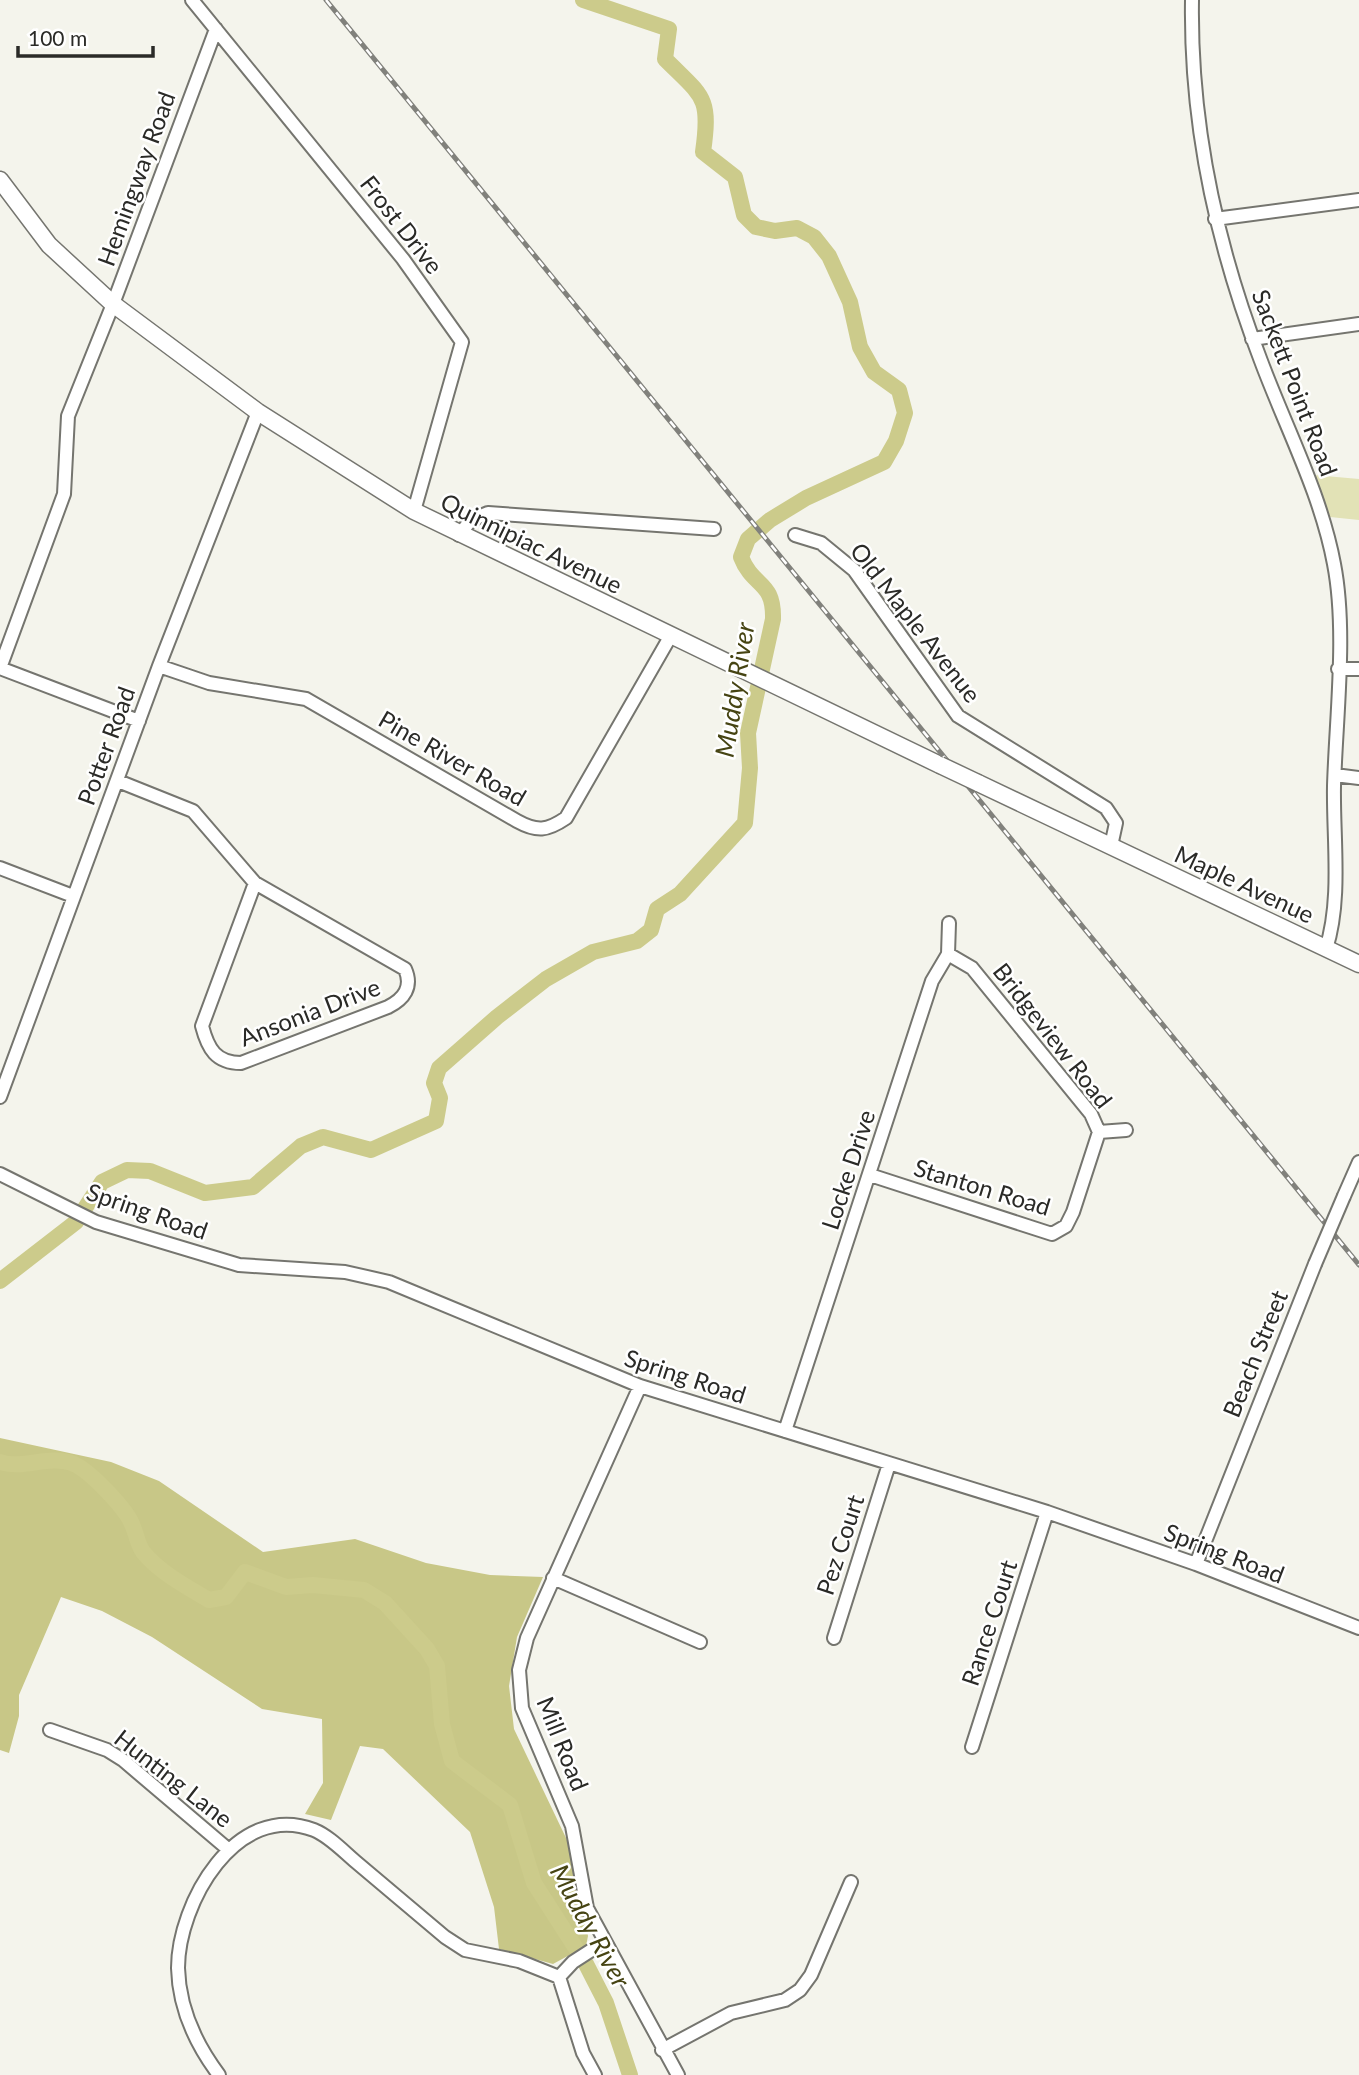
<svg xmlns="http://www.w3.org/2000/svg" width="1359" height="2075" font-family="Lato,sans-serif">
  <rect width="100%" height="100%" fill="#f4f4ec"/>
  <path fill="#e2e2b6" d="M1314,475L1359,479V520L1330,517Z"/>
  <path fill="#c8c787" d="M0,1438L111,1462L159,1481L263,1552L355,1539L426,1563L490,1575L543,1577L517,1637L509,1686L514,1729L567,1840L588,1936L586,1946L553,1964L499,1949L494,1907L470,1832L383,1749L360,1746L331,1820L305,1814L323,1783L322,1719L262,1709L152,1637L102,1611L61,1597L19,1695V1716L9,1753L0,1750Z"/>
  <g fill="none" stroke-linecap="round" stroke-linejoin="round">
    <path stroke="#cccb8b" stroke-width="16" d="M0,1281L76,1222L102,1182L127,1170L150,1171L205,1193L253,1187L301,1146L323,1137L371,1150L436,1121L440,1098L434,1083L439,1068L497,1017L546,979L593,952L637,941L651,930L657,909L680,894L745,823L750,768L748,733L773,619C774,580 753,588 741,557L748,539L770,520L806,498L884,462L896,441L905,413L899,390L874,372L860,347L850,302L829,256L814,237L797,228L775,231L756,227L744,215L735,177L703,152C711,96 703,97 665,59L669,29L583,0
      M0,1462C24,1470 49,1454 74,1464C90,1471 124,1507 131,1522C136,1531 137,1544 143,1552C159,1572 187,1587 209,1600L226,1597L245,1572L286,1587L313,1585L364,1590L385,1603L427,1649L437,1666L442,1724L452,1761L510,1805L534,1883L586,1964L606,2003L630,2075"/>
    <g stroke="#75756f" stroke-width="16">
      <path id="minor" d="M192,0L403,259L462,342L414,511
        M1192,0C1190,126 1216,244 1261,361C1286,428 1321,494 1334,564C1347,631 1336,717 1334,786C1333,838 1342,899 1326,949
        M1215,219L1359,200
        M1252,339L1359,324
        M459,535L471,520L488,513L714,529
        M795,535L821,543L854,570L958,716L1106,808L1116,823L1111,846
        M159,666L209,683L306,699L517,821C537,832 547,831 566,818L670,637
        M0,668L64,494L68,416L113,304L216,29
        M0,668L139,721
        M1338,669H1359
        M1335,775L1359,778
        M118,781L193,811L255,883
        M0,868L73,896
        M255,883L405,969C413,987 404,999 388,1007L241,1063C216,1063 208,1049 202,1026Z
        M948,954L972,968L1091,1114L1099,1132L1126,1130
        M0,1097L159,666L258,412
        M0,1174L96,1222L239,1265L345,1272L389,1282L640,1386L1047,1512L1196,1564L1359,1628
        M870,1175L1052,1234L1066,1226L1073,1212L1099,1132
        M1344,1196L1359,1162
        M640,1386L527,1638L519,1670L522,1708L572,1826L587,1908L678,2075
        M785,1431L932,981L948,954L949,923
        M1196,1564L1315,1264
        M553,1578L700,1642
        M834,1638L889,1464
        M50,1730L107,1750L123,1760L229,1850
        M972,1747L1047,1512
        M662,2050L731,2013L785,2000L800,1990L811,1975L851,1882
        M219,2075C195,2043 179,2009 178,1968C178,1904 236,1800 314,1830C329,1836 343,1851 356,1862C386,1887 415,1912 445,1937L465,1950L519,1961L559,1977
        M595,2075L583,2053L559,1977L573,1962L604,1942"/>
    </g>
    <g stroke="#75756f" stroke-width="19">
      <path id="major" d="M0,180L49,245L113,304L258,412L414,511L940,765
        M978,783L1359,964"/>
    </g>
    <use href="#minor" stroke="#fff" stroke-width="12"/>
    <use href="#major" stroke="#fff" stroke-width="16"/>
    <g stroke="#81817c" stroke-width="5">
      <path id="rail" d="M326,0L1359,1265"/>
    </g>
    <use href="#rail" stroke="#fff" stroke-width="2.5" stroke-dasharray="8" stroke-linecap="butt"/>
    <g stroke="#75756f" stroke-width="16" stroke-linecap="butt">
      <path id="minor-bridge" d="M1315,1264L1344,1196"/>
    </g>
    <g stroke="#75756f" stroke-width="19" stroke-linecap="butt">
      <path id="major-bridge" d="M940,765L978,783"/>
    </g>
    <use href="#minor-bridge" stroke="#fff" stroke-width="12"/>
    <use href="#major-bridge" stroke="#fff" stroke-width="16"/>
  </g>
  <g text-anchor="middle" stroke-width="5" stroke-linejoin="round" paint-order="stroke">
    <g font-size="24" fill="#2a2a27" stroke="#fff">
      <text transform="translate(137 179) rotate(-70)" y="8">Hemingway Road</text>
      <text transform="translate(401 225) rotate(52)" y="8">Frost Drive</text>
      <text transform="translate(1294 383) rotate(69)" y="8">Sackett Point Road</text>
      <text transform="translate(531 544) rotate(26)" y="8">Quinnipiac Avenue</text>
      <text transform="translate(915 623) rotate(52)" y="8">Old Maple Avenue</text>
      <text transform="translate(107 746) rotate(-70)" y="8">Potter Road</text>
      <text transform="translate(452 759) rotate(30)" y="8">Pine River Road</text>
      <text transform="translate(1244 885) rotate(25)" y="8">Maple Avenue</text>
      <text transform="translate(310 1013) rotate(-21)" y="8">Ansonia Drive</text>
      <text transform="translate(1052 1036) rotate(52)" y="8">Bridgeview Road</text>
      <text transform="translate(849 1170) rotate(-72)" y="8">Locke Drive</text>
      <text transform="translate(982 1188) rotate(17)" y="8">Stanton Road</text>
      <text transform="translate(147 1212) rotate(19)" y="8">Spring Road</text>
      <text transform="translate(1256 1354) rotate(-68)" y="8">Beach Street</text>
      <text transform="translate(685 1377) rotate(18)" y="8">Spring Road</text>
      <text transform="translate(841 1545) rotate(-72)" y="8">Pez Court</text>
      <text transform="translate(1224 1554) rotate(21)" y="8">Spring Road</text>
      <text transform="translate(990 1623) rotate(-72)" y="8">Rance Court</text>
      <text transform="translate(562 1744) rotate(68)" y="8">Mill Road</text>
      <text transform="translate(173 1779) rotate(38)" y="8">Hunting Lane</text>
    </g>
    <g font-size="26" font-style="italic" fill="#464413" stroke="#fff">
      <text transform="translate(735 690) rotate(-81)" y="9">Muddy River</text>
      <text transform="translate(590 1926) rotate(61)" y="9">Muddy River</text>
    </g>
  </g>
  <path d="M18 46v10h135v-10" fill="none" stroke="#2a2a27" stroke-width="3.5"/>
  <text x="28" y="46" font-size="21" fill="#2a2a27" stroke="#ffffff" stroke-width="5" paint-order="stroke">100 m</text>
</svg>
